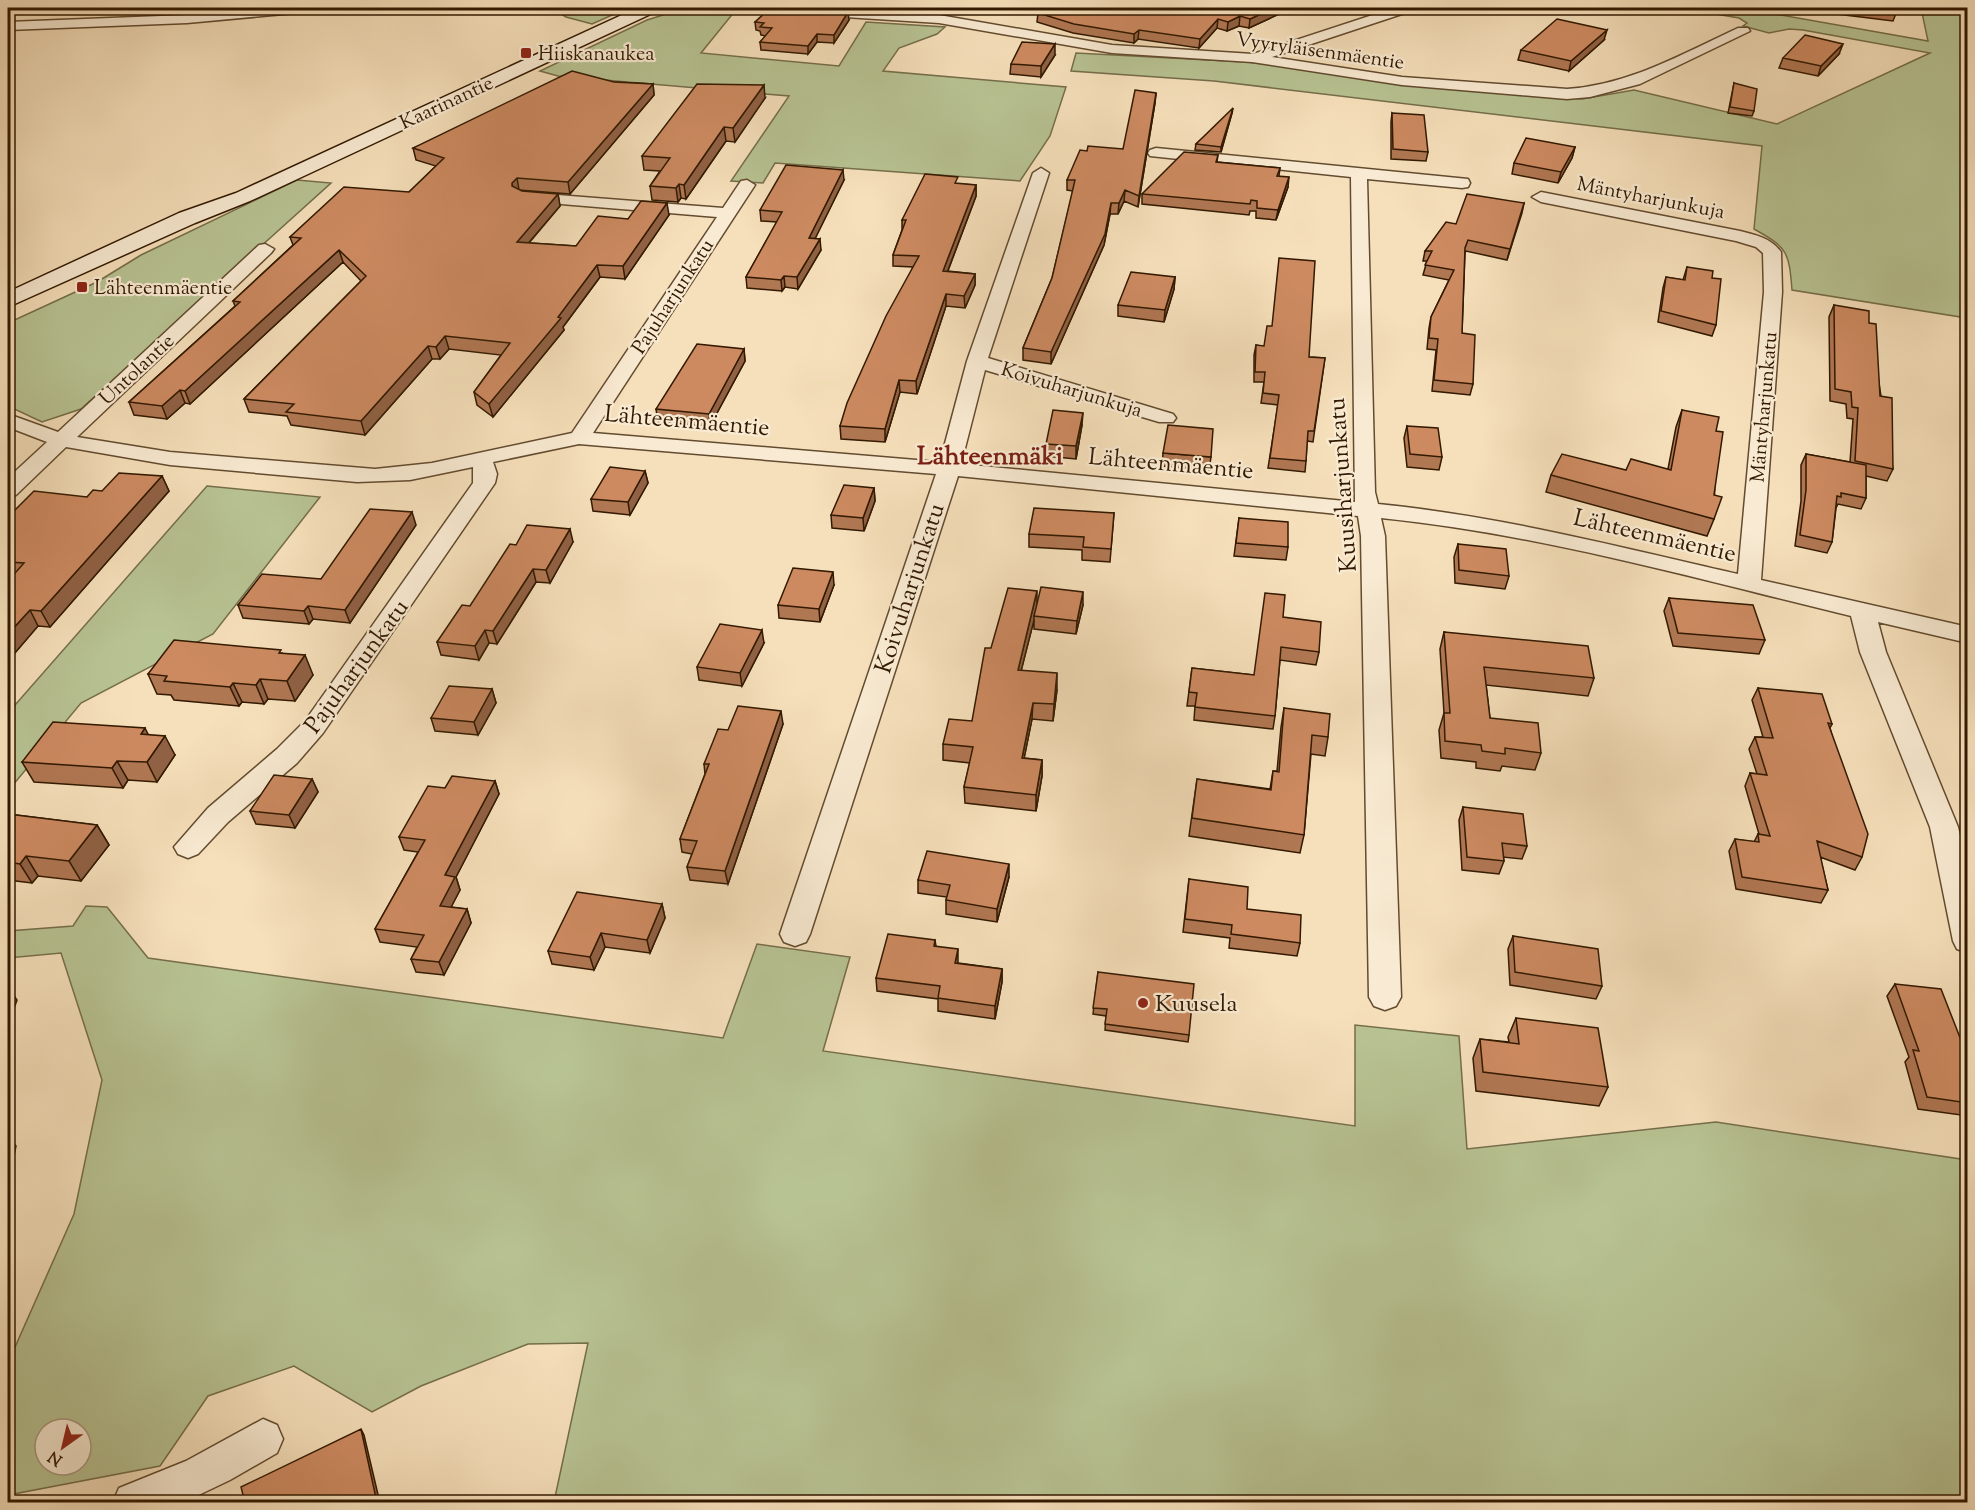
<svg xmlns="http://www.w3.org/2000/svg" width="1975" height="1510" font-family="'Sorts Mill Goudy',serif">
  <rect width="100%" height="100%" fill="#f6e0bb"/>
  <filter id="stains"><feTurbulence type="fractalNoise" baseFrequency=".00333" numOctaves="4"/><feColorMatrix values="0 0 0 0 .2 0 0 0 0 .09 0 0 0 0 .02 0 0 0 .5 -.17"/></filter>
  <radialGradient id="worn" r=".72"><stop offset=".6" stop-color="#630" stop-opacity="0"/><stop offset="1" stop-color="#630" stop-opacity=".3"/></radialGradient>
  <path fill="#b8c393" stroke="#756e4a" stroke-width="1.5" fill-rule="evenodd" d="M551,8H628L592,24L566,17Z
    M1680,8H1761L1775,14L1928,41L1921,8H1967V318L1792,290C1789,252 1788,248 1754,229L1762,146L1214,81L1071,71L1076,53L1247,62L1491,92L1582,99L1634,90L1777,124L1930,53L1803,30L1789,29L1769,33L1743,26L1747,23L1739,18Z
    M679,10L735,11L701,53L839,66L866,22L945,27L937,34L899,48L883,71L1066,87L1050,136L1020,181L775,163L763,183L731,181L789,96L558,76L540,71L647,20Z
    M297,180L331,183L81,409L42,422L8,406V323L97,282L141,255Z
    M207,486L320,497L213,634L81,703L8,791V713Z
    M86,906L107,907L148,958L723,1038L757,944L850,957L823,1051L1355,1126V1025L1459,1036L1467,1149L1716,1122L1967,1160V1502H554L588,1343L528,1344L421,1386L372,1412L294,1366L208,1396L160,1466L8,1495V1363L74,1214L102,1080L61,953L8,958V931L73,926ZM45,1429H81V1465H45Z"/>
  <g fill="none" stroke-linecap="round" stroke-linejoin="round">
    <g stroke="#634b2f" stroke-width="3">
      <path id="street" d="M267,8H313L306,12L187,23L8,30V22L187,15Z
        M759,8H823L939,15L1112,45L1253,54L1394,8H1412L1411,11L1272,57L1402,77L1567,89C1629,85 1682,54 1738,28H1748L1750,31L1640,84L1590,97L1567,99L1402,85L1252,62L1112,53L939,23L766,12Z
        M1156,148L1468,179L1470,183L1468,187L1462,188L1367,179L1375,492L1378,504C1500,516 1619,547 1738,574L1764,292L1763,253L1756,247L1736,241L1541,202L1532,197L1541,192L1740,231C1756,235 1771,238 1781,252L1782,292L1761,580L1968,627V643L1878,622L1886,652L1958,827L1968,870V953L1957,949L1953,941L1930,827L1860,652L1851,616C1697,579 1540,534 1381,518L1385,536L1401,997L1396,1006L1385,1010L1374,1006L1369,997L1361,536L1358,516L958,476L810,934L806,942L795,946L784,942L780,934L936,474L579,444L493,462L497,474L495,483L323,733L297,763L228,822L198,854L188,858L178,854L174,847L208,808L277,749L305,721L473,483V467L410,480L357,482L170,465L66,447L16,495L8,497V478L47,442L8,427V414L58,432L259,245L265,244L274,249L271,253L77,437L170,452L375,469L432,463L572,433L717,217L525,201L516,196L519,192L723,208L741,181L747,180L755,185L593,433L940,462L967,361L1033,173L1041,168L1049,173L988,358L1173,414L1176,418L1173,422H1159L985,370L961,464L1355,502L1351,177L1150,156L1148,153L1150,150Z
        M263,1419L277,1425L283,1439L277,1453L230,1480L184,1502H113L119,1488L186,1461Z"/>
    </g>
    <g stroke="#321900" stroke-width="3">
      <path id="secondary" d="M637,8H657L655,12L250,201L195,223L8,307V292L179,213L236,193Z"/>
    </g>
    <use href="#street" fill="#f9ebd3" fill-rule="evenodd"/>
    <use href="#secondary" fill="#f9ebd3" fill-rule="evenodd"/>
  </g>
  <path fill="#b07753" stroke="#321900" stroke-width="1.5" d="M1051,8H1292L1249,28L1239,26L1227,31L1217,28L1199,48L1138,39L1134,43L1073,33L1037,22L1038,13Z
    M1293,8H1319L1310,12Z
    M1796,8H1896L1897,11L1893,21L1796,9Z
    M849,20L834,43L817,42L808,54L761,50L760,42L766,36L761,35L760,31L756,30L755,22Z
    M1604,40L1569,71L1518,60L1521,50Z
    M1839,54L1818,76L1779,68L1783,58Z
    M1055,55L1041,77L1010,74L1011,64Z
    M614,82L653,84L654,95L570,194L519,190L522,191L558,194L560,206L529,243L576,246L628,219L669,215L625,279L600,277L563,327L564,330L493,417L477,405L474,392L501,355L449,349L440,359H432L365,435L291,425L287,416L249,412L244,399L361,281L343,262L190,404L185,403L167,419L134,415L129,402L235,306L233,301L293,245L290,237L409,192L436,166L416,160L413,148Z
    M1734,83L1754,111L1752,116L1728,113Z
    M1156,93L1155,103L1138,207L1124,201L1118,214H1110L1104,245L1051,364L1023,360V348L1052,278L1073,191L1067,190V180L1087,151L1123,149Z
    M765,98L735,142L726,141L686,199L681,198L678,202L652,200L650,186L660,171L644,170L642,156Z
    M1232,113L1221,152L1195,150L1196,144Z
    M1392,113L1428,152L1426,161L1391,159V122Z
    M1575,147L1572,158L1558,183L1512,174L1514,163Z
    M1218,155L1217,162L1280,168L1279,176L1288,187L1276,220L1256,218V211H1250L1249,215L1142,204V194Z
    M844,180L815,238L821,250L798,289L785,287L782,291L747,288L746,277L777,222L761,221L760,210Z
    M958,184L976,185V196L948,271L975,274V285L965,308L946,306L917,394L900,392L885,442L841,439L840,426L913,267L893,266V255L902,230V220Z
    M1524,203L1507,260L1466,251L1465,253L1462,333L1473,384L1470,395L1432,391L1436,350L1427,349L1429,328L1431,317L1449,280L1423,275L1427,261H1423L1425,251Z
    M1687,267L1712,278L1716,325L1712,336L1658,322L1663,288L1666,277L1683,280Z
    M1175,277L1174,289L1164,322L1118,316V305Z
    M1834,305L1869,323L1893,469L1887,481L1866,476V498L1861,509L1838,504L1836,508L1832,542L1827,553L1795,546L1801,501V465L1806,454L1850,462L1853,419L1847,418L1846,404L1830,401L1829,317Z
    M1256,345L1309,357L1325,358L1313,442L1307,441L1306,461L1305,472L1268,468L1278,405L1261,403L1264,382H1254V355Z
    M744,349L745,361L710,426L658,422L656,409Z
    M1682,410L1716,431L1714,519L1707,536L1546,492L1551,475L1668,469L1676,427Z
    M1082,425L1076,459L1045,456L1046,444Z
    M1407,426L1442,457L1439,470L1407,467L1404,438Z
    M1163,453L1211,457L1209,470L1162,466Z
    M645,471L648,483L630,515L593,511L591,499Z
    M162,476L169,491L50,627L38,626L8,661V581L11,577L8,576V517L87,497L102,491Z
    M874,488L875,501L864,531L832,528L831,515Z
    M1114,513L1110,562L1082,560V550L1029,547V534Z
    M1239,518L1288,547L1286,560L1234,556Z
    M416,525L350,623L313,619L309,624L243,618L238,605L321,579Z
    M573,542L550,583L536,582L497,644L489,643L479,660L441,655L437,642L470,606L516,545Z
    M1458,544L1509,576L1505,589L1455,583L1454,557Z
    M834,585L820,622L779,618L778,605Z
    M1669,598L1765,640L1759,654L1673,646L1664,611Z
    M1037,602L1083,605L1076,634L1034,629V620L1021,671L1057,690L1053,721L1032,719L1024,758L1042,760V776L1036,811L965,803L964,787L970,763L943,760V744L972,721Z
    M1283,617L1319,652L1316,665L1280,660L1275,716L1273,729L1194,720L1195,706H1187L1192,668L1254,675Z
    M1444,632L1594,678L1588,696L1486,685L1490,718L1541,753L1535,770L1502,766L1500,771L1476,768V762L1441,758L1439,730L1444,713L1440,649Z
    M764,643L742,686L699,680L697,667Z
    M282,653L313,675L295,701L268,699L264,704L242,702L239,706L174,700L171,695L157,694L148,674Z
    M1758,688L1832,724L1830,728L1862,857L1855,870L1820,857L1828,890L1821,903L1736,889L1729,851L1735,839L1754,842L1758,834H1759L1745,786L1750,773L1757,774L1749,749L1755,737H1763L1752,700Z
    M492,689L496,703L478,735L435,731L431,718Z
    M1284,708L1328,737L1325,756L1311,754L1304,835L1300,853L1189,836L1197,779L1270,789L1273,771H1277L1281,727Z
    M783,724L728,884L690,880L687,867L692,854L682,852L680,839L705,774L704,764L728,730Z
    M148,735L175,755L157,782L128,780L123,788L34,782L22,762Z
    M312,779L318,792L295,828L256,824L250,811Z
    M495,781L499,794L456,877L460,890L451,907L467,909L471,923L444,975L416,972L411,959L417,947L380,942L375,929L418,852L404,850L399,837L445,788Z
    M1463,807L1527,846L1522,859L1503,857L1504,861L1499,874L1462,870L1459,820Z
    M8,814L97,825L109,845L81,881L38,876L32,883L8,880Z
    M1009,877L997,922L946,914V900L947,897L918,893V880Z
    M1189,879L1300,943L1297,956L1229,948L1230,938L1183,932Z
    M662,904L665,918L650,953L605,947L594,970L552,964L548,951Z
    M1513,936L1602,986L1596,999L1510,985L1508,949Z
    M935,940L936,946L958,963L1002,969V982L995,1019L938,1011V999L877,991L876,978Z
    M1098,972L1189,1035L1188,1042L1105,1030L1106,1016L1093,1014Z
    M1895,984L1967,1058L1968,1116L1918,1109L1905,1062L1909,1057L1887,996Z
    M1516,1018L1608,1087L1599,1106L1476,1091L1473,1058L1480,1039L1509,1042L1508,1037Z"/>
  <path fill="#906144" stroke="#321900" stroke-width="1.5" d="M1274,8H1292L1249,28L1250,19Z
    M1311,8H1319L1310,12Z
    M848,12L849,20L834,43V35Z
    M1240,16L1239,26L1227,31L1228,22Z
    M1218,19L1217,28L1199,48L1200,39Z
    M1139,30L1138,39L1134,43V34Z
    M1607,30L1604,40L1569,71L1571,61Z
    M817,34V42L808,54V46Z
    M1055,44V55L1041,77V66Z
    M1843,44L1839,54L1818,76L1821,66Z
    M653,84L654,95L570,194L568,182Z
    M764,85L765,98L735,142L733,128Z
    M1156,93L1155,103L1138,207L1139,196Z
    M1233,108L1232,113L1221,152V147Z
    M724,127L726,141L686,199L684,185Z
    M1575,147L1572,158L1558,183L1561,172Z
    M843,170L844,180L810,249L809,238Z
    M1289,177L1288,187L1276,220L1278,210Z
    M517,178L519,190L514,195L512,183Z
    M679,184L681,198L678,202L676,188Z
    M976,185V196L943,283V271Z
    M1125,190L1124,201L1118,214L1119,203Z
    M558,194L560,206L519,254L517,242Z
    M667,203L669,215L625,279L623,266Z
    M1111,203L1110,214L1104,245L1051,364V352Z
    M1524,203L1522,213L1507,260L1510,249Z
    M820,239L821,250L798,289L797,277Z
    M339,250L343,262L190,404L185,391Z
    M597,265L600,277L563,327L564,330L493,417L489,404L558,317Z
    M975,274V285L965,308L964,296Z
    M784,276L785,287L782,291L781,280Z
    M1175,277L1174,289L1164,322L1165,310Z
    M946,294V306L917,394L916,381Z
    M445,336L449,349L440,359L436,347Z
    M428,346L432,359L365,435L361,421Z
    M744,349L745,361L710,426L709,414Z
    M899,380L900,392L885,442V429Z
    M180,390L185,403L167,419L162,406Z
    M1083,413L1082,425L1076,459V446Z
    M645,471L648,483L630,515L628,502Z
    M162,476L169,491L50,627L41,611Z
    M874,488L875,501L864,531L863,518Z
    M412,512L416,525L350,623L345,610Z
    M570,529L573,542L550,583L546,570Z
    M533,569L536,582L497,644L493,631Z
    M833,572L834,585L820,622L819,609Z
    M1037,591V607L1034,616V620L1017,687L1018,670Z
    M1083,592V605L1076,634L1077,621Z
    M308,606L313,619L309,624L304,611Z
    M30,610L38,626L8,661V634Z
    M485,630L489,643L479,660L475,646Z
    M762,630L764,643L742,686L740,673Z
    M305,655L313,675L295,701L287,681Z
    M1057,673V690L1053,721L1054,704Z
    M260,679L268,699L264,704L256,685Z
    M233,683L242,702L239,706L230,687Z
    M492,689L496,703L478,735L474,722Z
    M1033,703L1032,719L1021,774L1022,758Z
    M781,711L783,724L728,884L725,871Z
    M145,728L155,748L141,734Z
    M165,736L175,755L157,782L147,762Z
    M1042,760V776L1036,811V795Z
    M117,761L128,780L123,788L112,768Z
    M312,779L318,792L295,828L289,815Z
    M495,781L499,794L456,877L460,890L445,919L440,906L445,875Z
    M97,825L109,845L81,881L69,861Z
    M26,856L38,876L32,883L20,864Z
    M1009,864V877L997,922V909Z
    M662,904L665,918L650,953L647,940Z
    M467,909L471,923L444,975L439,962Z
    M601,933L605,947L594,970L590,957Z
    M958,949V962L955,976V963Z
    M1002,969V982L995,1019V1006Z
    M8,987L17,1000L8,1025Z
    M8,1135L16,1146L8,1186Z
    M361,1429L364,1435L380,1503H367Z"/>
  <path fill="#cd8a61" stroke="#321900" stroke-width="1.5" d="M770,8H782L848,12L834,35L817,34L808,46L760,42L772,28L760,27L764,23L755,22Z
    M1051,8H1274L1250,19L1240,16L1228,22L1218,19L1200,39L1139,30L1134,34L1074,24L1038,13Z
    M1868,8H1896L1897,11Z
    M1557,19L1607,30L1571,61L1521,50Z
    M1805,35L1843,44L1821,66L1783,58Z
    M1022,42L1055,44L1041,66L1011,64Z
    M572,71L614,82L653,84L568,182L517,178L512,183V186L522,191L558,194L517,242L576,246L598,216L628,219L641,201L667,203L623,266L597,265L558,317L561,318L489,404L474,392L510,343L445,336L436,347L428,346L361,421L286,412L294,404L244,399L366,276L339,250L185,391L180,390L162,406L129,402L240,302L233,301L301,238L290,237L344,187L409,192L444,158L413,148Z
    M1734,83L1757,89L1754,111L1730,107Z
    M697,84L764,85L733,128L724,127L684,185L679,184L676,188L650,186L670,158L642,156Z
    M1135,90L1156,93L1139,196L1125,190L1119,203H1111L1105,234L1051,352L1023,348L1052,278L1075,180H1067L1080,150L1087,151L1088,146L1123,149Z
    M1233,108L1221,147L1196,144Z
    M1392,113L1424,115L1428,152L1393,149Z
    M1526,138L1575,147L1561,172L1514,163Z
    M1184,152L1218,155L1216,162L1280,168L1277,176L1289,177L1278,210L1257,208V201L1251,200L1250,204L1142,194Z
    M786,165L843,170L809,238L820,239L797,277L784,276L781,280L746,277L782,212L760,210Z
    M925,174L958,177L955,183L976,185L943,271L975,274L964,296L946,294L916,381L899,380L885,429L840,426L847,403L886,316L919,256L893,255L906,220H902Z
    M1467,194L1524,203L1510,249L1468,240L1465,248L1462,333L1475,335L1473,384L1434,380L1438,339L1429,338L1431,317L1454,270L1425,265L1432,251H1425L1446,222L1456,224Z
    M1279,258L1315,261L1309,357L1325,358L1314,431H1308L1306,461L1270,458L1279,395L1263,393L1265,372H1255L1256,345L1264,346L1267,326H1272Z
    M1687,267L1713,271L1712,278L1721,279L1716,325L1661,311L1666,277L1685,280Z
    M1131,272L1175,277L1165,310L1118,305Z
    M1834,305L1869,311V323L1876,324L1880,396L1892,398L1893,469L1855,461L1858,408L1852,407L1851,392L1835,389Z
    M697,344L744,349L709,414L656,409Z
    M1053,410L1083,413L1076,446L1046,444Z
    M1682,410L1719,417L1716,431L1723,432L1714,495L1722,497L1714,519L1551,475L1562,454L1626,470L1631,459L1671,470Z
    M1168,425L1213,429L1211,457L1163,453Z
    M1407,426L1438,428L1442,457L1410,454Z
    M1806,454L1866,465V498L1841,493V497L1837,496L1832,542L1800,535L1806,490Z
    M610,467L645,471L628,502L591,499Z
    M119,473L162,476L41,611L30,610L8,634V581L24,563L8,562V517L34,491L87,497L93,490L102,491Z
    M844,485L874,488L863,518L831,515Z
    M1034,508L1114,513L1111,549L1083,547L1084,537L1029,534Z
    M370,509L412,512L345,610L308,606L304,611L238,605L262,574L321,579Z
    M1239,518L1288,522V547L1236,543Z
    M527,525L570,529L546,570L533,569L493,631L485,630L475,646L437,642L462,605L470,606L510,544L516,545Z
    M1458,544L1506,549L1509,576L1459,570Z
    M793,568L833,572L819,609L778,605Z
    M1041,587L1083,592L1077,621L1034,616Z
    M1008,588L1037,591L1018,670L1057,673L1054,704L1033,703L1022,758L1042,760L1036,795L964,787L973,747L943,744L949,719L972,721L985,648H991Z
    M1265,593L1285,595L1283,617L1321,622L1319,652L1281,647L1275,716L1195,707L1197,693L1189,692L1192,668L1254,675Z
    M1669,598L1753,605L1765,640L1678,633Z
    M720,624L762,630L740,673L697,667Z
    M1444,632L1588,646L1594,678L1484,667L1490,718L1538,723L1541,753L1505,748V754L1482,751L1481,745L1445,741L1444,713H1450Z
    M174,640L281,650L279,653L305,655L287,681L260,679L256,685L233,683L230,687L164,681L167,676L148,674Z
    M449,686L492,689L474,722L431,718Z
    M1758,688L1822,694L1832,724L1828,723L1868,834L1862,857L1817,841L1828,890L1742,877L1735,839L1759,842L1758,834L1770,836L1750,773L1767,775L1755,737L1773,738Z
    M738,706L781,711L725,871L687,867L697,841L680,839L709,764H704L718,729L728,730Z
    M1284,708L1330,714L1328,737L1312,735L1304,835L1192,818L1197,779L1271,790L1273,771L1279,772Z
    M53,722L145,728L141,734L165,736L147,762L117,761L112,768L22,762Z
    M274,775L312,779L289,815L250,811Z
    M452,776L495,781L445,875L455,877L440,906L467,909L439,962L411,959L424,935L375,929L425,840L399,837L428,786L445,788Z
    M1463,807L1523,814L1527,846L1502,843L1504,861L1467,857Z
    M8,814L97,825L69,861L26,856L20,864L8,862Z
    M927,851L1009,864L997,909L946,900L950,885L918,880Z
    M1189,879L1248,887L1247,909L1301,915L1300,943L1231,934L1232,925L1185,919Z
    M577,892L662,904L647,940L601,933L590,957L548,951Z
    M888,934L935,940L934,946L958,949L955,963L1002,969L995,1006L938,998L940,986L876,978Z
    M1513,936L1598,949L1602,986L1515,972Z
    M1098,972L1194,984L1189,1035L1105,1024L1107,1009L1093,1008Z
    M1895,984L1941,989L1968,1058V1103L1927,1097L1913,1050L1919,1051Z
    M1516,1018L1598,1028L1608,1087L1483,1072L1480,1039L1519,1044Z
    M361,1429L376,1498L367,1503H245L241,1487Z"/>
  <g fill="#8f2418" stroke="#f9ebd3" stroke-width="2">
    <rect x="520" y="47" width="12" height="12" rx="3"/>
    <rect x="76" y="281" width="12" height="12" rx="3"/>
    <circle cx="1143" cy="1003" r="6"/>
  </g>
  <g text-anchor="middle" stroke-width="4.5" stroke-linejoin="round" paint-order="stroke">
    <g font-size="20" fill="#321900" stroke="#f9ebd3">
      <text transform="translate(1320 50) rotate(8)" y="7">Vyyryläisenmäentie</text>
      <text transform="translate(446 102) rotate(-25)" y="7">Kaarinantie</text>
      <text transform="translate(1651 197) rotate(11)" y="7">Mäntyharjunkuja</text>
      <text transform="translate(672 296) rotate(-57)" y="7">Pajuharjunkatu</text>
      <text transform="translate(136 369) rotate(-43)" y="7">Untolantie</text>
      <text transform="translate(1072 389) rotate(17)" y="7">Koivuharjunkuja</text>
      <text transform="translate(1763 407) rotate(-85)" y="7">Mäntyharjunkatu</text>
    </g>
    <g font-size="20" fill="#321900" stroke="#f9ebd3" text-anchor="start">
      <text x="538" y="60">Hiiskanaukea</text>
      <text x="94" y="294">Lähteenmäentie</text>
    </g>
    <g font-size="24" fill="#321900" stroke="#f9ebd3">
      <text transform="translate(687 420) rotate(5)" y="8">Lähteenmäentie</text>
      <text transform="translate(1171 463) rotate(5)" y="8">Lähteenmäentie</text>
      <text transform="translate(1342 485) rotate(-94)" y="8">Kuusiharjunkatu</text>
      <text transform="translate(1655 535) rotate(13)" y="8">Lähteenmäentie</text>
      <text transform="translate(909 588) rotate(-72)" y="8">Koivuharjunkatu</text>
      <text transform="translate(356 666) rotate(-54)" y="8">Pajuharjunkatu</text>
    </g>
    <g font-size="24" fill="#321900" stroke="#f9ebd3" text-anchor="start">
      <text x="1155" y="1011">Kuusela</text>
    </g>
    <g font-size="26" font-weight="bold" fill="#7a1f14" stroke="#f9ebd3">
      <text x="990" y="464">Lähteenmäki</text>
    </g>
  </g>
  <rect width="1975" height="1510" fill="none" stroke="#f6e0bb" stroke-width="30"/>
  <rect x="9" y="9" width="1957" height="1492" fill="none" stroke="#321900" stroke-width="3"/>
  <rect x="15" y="15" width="1945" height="1480" fill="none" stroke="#321900" stroke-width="1.5"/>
  <g transform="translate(63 1447) rotate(214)"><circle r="28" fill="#f9ebd3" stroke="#a9977f" stroke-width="1.5"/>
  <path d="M0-4.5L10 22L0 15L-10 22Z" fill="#8f2418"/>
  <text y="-9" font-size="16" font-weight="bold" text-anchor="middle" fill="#321900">N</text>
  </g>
  <rect width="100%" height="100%" filter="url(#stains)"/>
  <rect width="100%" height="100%" fill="url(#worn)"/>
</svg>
